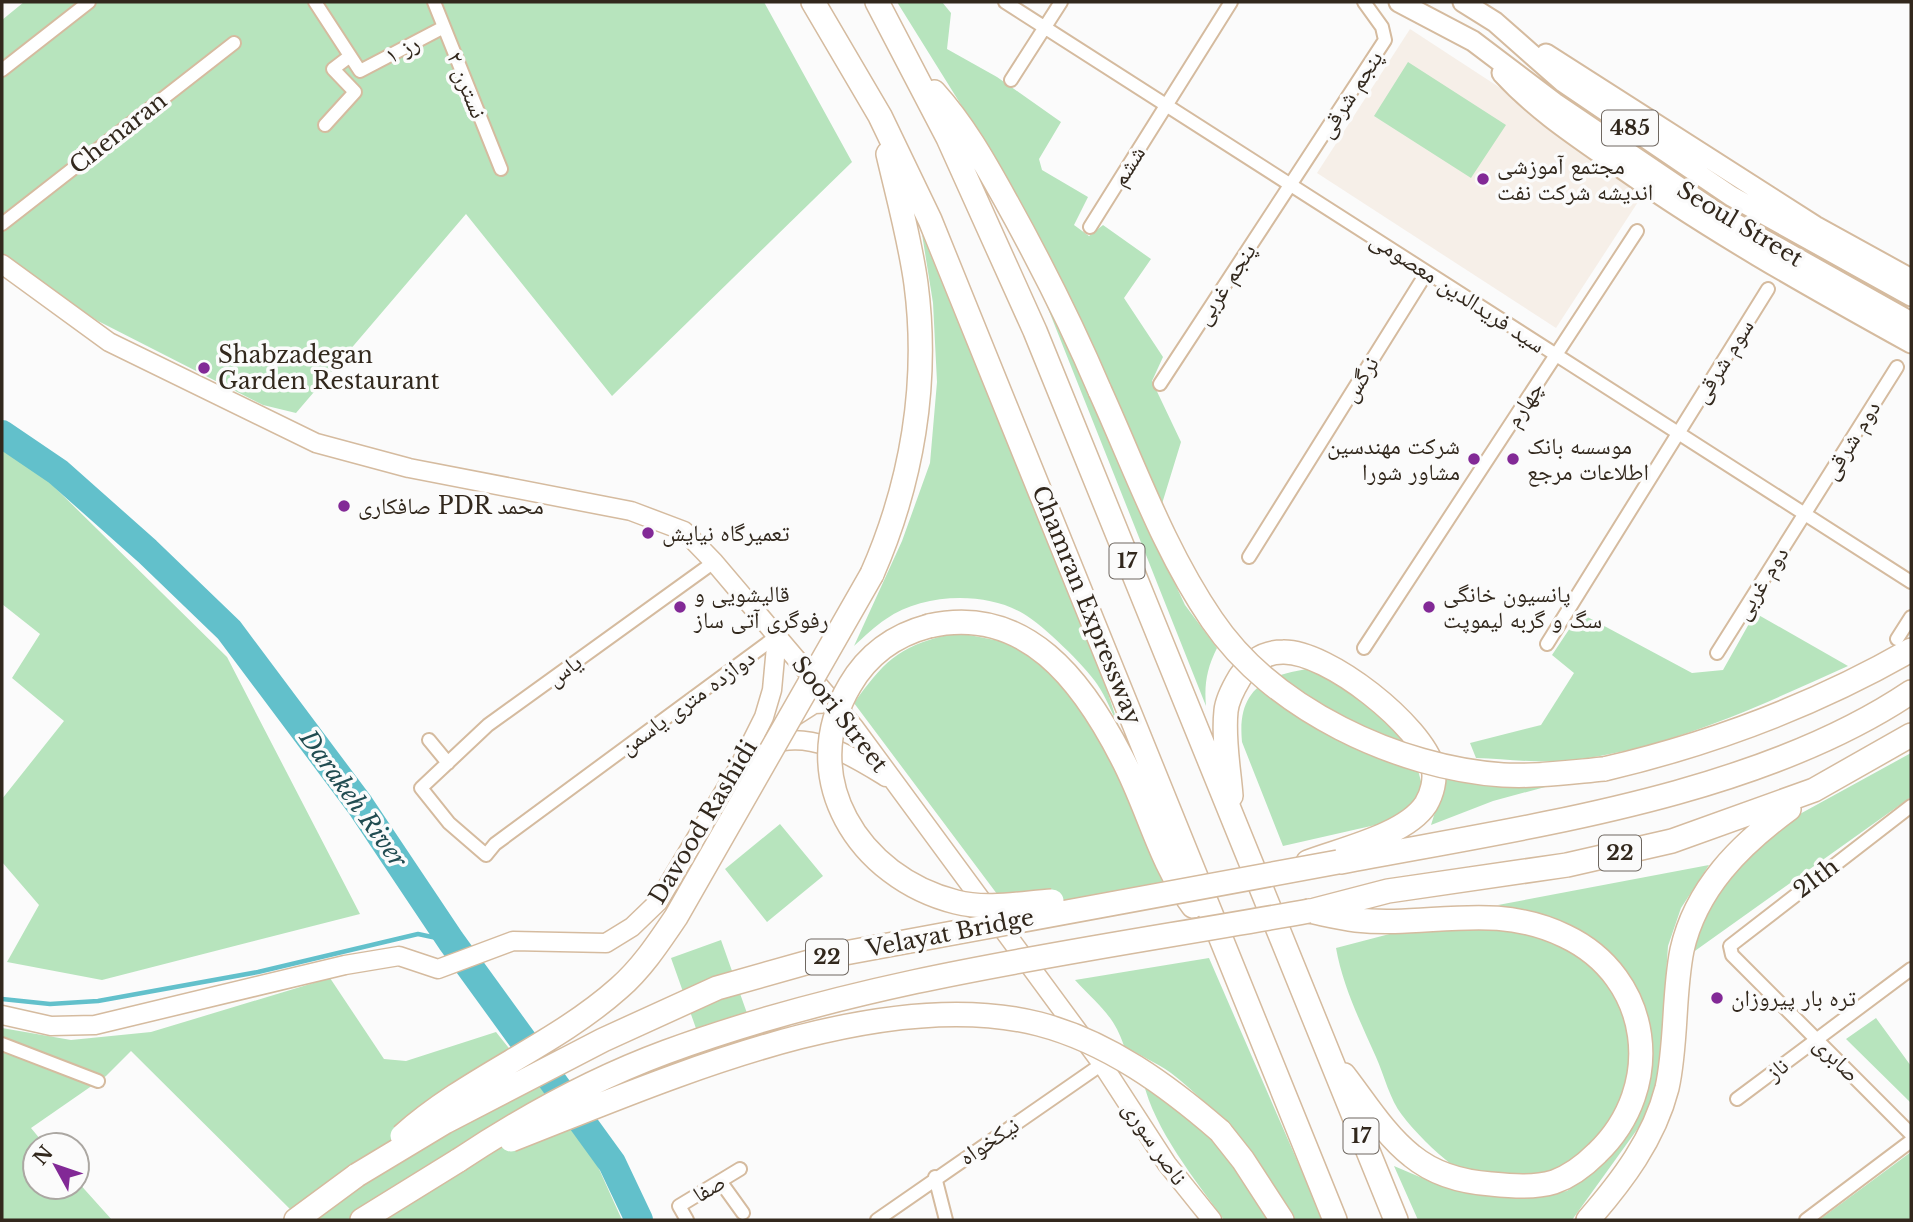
<svg xmlns="http://www.w3.org/2000/svg" width="1913" height="1222" font-family="'Libre Baskerville','Noto Naskh Arabic',serif">
  <rect width="100%" height="100%" fill="#fbfbfb"/>
  <path fill="#f6efe8" d="M1410,29L1649,185L1556,328L1317,173Z"/>
  <path fill="#b7e4bd" d="M24,2H764L852,162L612,396L466,214L296,413L263,405L98,321L2,259V20Z
    M897,2H942L951,13L947,49L997,77L1061,122L1039,159L1042,170L1088,197L1074,225L1089,236L1103,225L1151,259L1124,298L1163,357L1152,381L1181,442L1161,507L1001,169Z
    M1408,62L1506,125L1471,178L1374,116Z
    M922,234L1103,678L1119,727C1112,713 1106,697 1097,684C1085,666 1043,625 1024,614C986,591 923,593 886,619C875,626 864,637 854,646L902,541L930,463L937,382L933,303Z
    M1024,248L1077,357L1124,475L1185,605L1217,648C1207,668 1204,684 1206,706Z
    M2,445L31,464L227,657L360,914L102,980L7,962L39,905L2,862V799L64,721L12,678L40,634L2,604Z
    M1580,613L1692,673L1723,670L1755,613L1848,666C1759,706 1671,748 1573,760C1542,764 1507,759 1476,758L1470,743L1541,725L1574,673L1552,655Z
    M947,635H969L1020,645L1076,687L1170,881L1091,900L1009,910L854,703C883,663 897,647 947,635Z
    M1307,669L1340,684L1410,740L1423,789L1411,809L1393,821L1283,846L1242,742C1237,692 1262,676 1307,669Z
    M1911,753V797L1692,953L1710,900L1776,827Z
    M1440,776L1582,777L1493,801L1431,825L1440,796Z
    M780,824L823,876L767,922L725,869Z
    M1709,865L1681,908L1668,946L1660,1067L1649,1113L1572,1220H1418L1394,1166L1441,1186L1477,1194L1520,1197L1567,1191L1609,1159L1635,1122L1650,1068L1646,1028L1566,927L1498,905Z
    M1481,922C1520,931 1562,936 1594,963C1649,1010 1640,1076 1602,1130C1593,1143 1579,1161 1565,1167C1533,1180 1480,1185 1451,1164C1435,1152 1414,1131 1402,1115C1390,1100 1384,1075 1376,1057C1360,1021 1343,987 1336,948L1401,931Z
    M721,940L748,1016L698,1034L671,958Z
    M1209,958L1323,1220H1291C1259,1164 1224,1114 1171,1073C1157,1063 1139,1055 1124,1046C1114,1015 1097,1004 1075,980Z
    M330,978L384,1059L406,1061L496,1032L590,1149L622,1220H301L131,1051L106,1076L31,1128L45,1145H35V1187H77V1181L112,1220H2V1028L71,1040L151,1032Z
    M1876,1018L1911,1066V1103L1846,1039Z
    M1143,1081L1219,1143L1270,1220H1224C1195,1179 1155,1131 1143,1081Z
    M1911,1152V1220H1819Z"/>
  <g fill="none" stroke-linecap="round" stroke-linejoin="round">
    <path stroke="#62c0cb" stroke-width="4.5" d="M2,999L50,1004L98,1001L258,972L418,934L451,941"/>
    <path stroke="#62c0cb" stroke-width="28" d="M2,434L58,472L147,551L229,630L360,805L451,941L612,1163L639,1220"/>
    <g stroke="#d5bb9f" stroke-width="16">
      <path id="street" d="M315,2L360,71L444,27
        M434,2L501,169
        M1005,2L1911,582
        M2,70L89,2
        M1011,80L1061,2
        M325,125L355,92L333,69L350,56
        M2,224L234,43
        M1090,227L1231,2
        M1160,384L1385,40L1382,27L1364,2
        M1249,557L1427,272
        M714,562L488,725L421,788L449,823L486,855L495,844L777,636
        M1897,639L1911,617
        M1547,644L1768,289
        M1364,648L1637,231
        M1717,653L1897,367
        M429,740L448,763
        M1911,806L1730,946L1732,955L1911,1134
        M2,1044L98,1081
        M1737,1099L1911,969
        M935,1177L946,1220
        M720,1181L743,1213
        M687,1220L679,1206L740,1169
        M877,1220L1102,1064
        M1806,1220L1911,1141"/>
    </g>
    <g stroke="#d5bb9f" stroke-width="21">
      <path id="secondary" d="M2,264L109,342L316,443L409,468L631,511L684,531L714,562L854,727L1102,1064L1167,1164L1212,1220
        M789,720L814,704L835,703
        M769,745C810,729 852,756 886,777
        M2,1015L51,1026L95,1025L345,965L399,956L438,969L513,941L606,943L632,927L658,902L740,765L764,717L772,690L777,636"/>
    </g>
    <g stroke="#d5bb9f" stroke-width="23">
      <path id="primary" d="M1399,2L1473,41L1555,103L1722,216L1911,322
        M1463,2L1495,22L1563,82L1731,196L1911,296
        M1546,54L1815,226L1911,279
        M1502,73C1534,108 1571,133 1610,160C1706,229 1808,286 1911,343"/>
    </g>
    <g stroke="#d5bb9f" stroke-width="26">
      <path id="highway" d="M813,2L880,116L930,220L1335,1220
        M877,2L948,138L1035,331L1396,1220
        M934,92C963,124 984,161 1005,199C1040,262 1072,325 1100,391
        M872,574C912,483 929,383 916,284C910,240 898,197 888,154
        M929,626C1026,604 1083,682 1122,758C1149,809 1158,859 1193,906
        M1604,769C1711,744 1815,705 1911,650
        M1231,796C1229,769 1223,739 1226,711C1227,700 1234,687 1240,677C1250,662 1264,652 1283,652C1328,651 1422,726 1433,768C1436,779 1432,794 1426,804C1406,835 1342,849 1308,862
        M1341,862C1523,827 1755,797 1911,692
        M1315,910L1388,891L1567,865L1672,841L1814,790L1911,735
        M1309,911C1324,914 1340,918 1356,920C1428,928 1493,901 1565,936C1652,977 1666,1087 1597,1153C1585,1165 1571,1176 1554,1182C1534,1188 1511,1186 1491,1184C1463,1182 1434,1174 1412,1156C1385,1135 1365,1102 1344,1075
        M1220,1131L1243,1160L1282,1220
        M296,1220L357,1175
        M362,1220L459,1160
        M1588,1220C1622,1181 1654,1139 1667,1088C1677,1043 1673,995 1682,950C1696,888 1740,845 1789,809"/>
    </g>
    <use href="#street" stroke="#fff" stroke-width="12"/>
    <use href="#secondary" stroke="#fff" stroke-width="18"/>
    <use href="#primary" stroke="#fff" stroke-width="19"/>
    <use href="#highway" stroke="#fff" stroke-width="23"/>
    <g stroke="#d5bb9f" stroke-width="26" stroke-linecap="butt">
      <path id="highway-bridge" d="M1100,391C1135,468 1164,550 1212,620C1272,709 1398,768 1503,775C1536,777 1571,772 1604,769
        M929,626C895,635 868,654 850,685C795,777 859,878 956,902C986,910 1022,903 1052,901
        M402,1136C468,1077 554,1046 619,988C642,968 659,942 676,917L872,574
        M511,1140C660,1082 878,983 1039,1024C1108,1042 1167,1085 1220,1131
        M459,1160C524,1117 593,1079 666,1052C872,976 1094,950 1309,911
        M357,1175L445,1122L603,1040L717,988L834,955L1338,862"/>
    </g>
    <use href="#highway-bridge" stroke="#fff" stroke-width="23"/>
  </g>
  <g fill="#822996" stroke="#fbfbfb" stroke-width="2.5">
    <circle cx="1483" cy="179" r="7"/>
    <circle cx="204" cy="368" r="7"/>
    <circle cx="1474" cy="459" r="7"/>
    <circle cx="1513" cy="459" r="7"/>
    <circle cx="344" cy="506" r="7"/>
    <circle cx="648" cy="533" r="7"/>
    <circle cx="680" cy="607" r="7"/>
    <circle cx="1429" cy="607" r="7"/>
    <circle cx="1717" cy="998" r="7"/>
  </g>
  <g text-anchor="middle" stroke-width="7" stroke-linejoin="round" paint-order="stroke">
    <g fill="#fbfbfb" stroke="#6e6760" stroke-width="2">
      <rect x="1602" y="110.5" width="56" height="35" rx="5"/>
      <rect x="1109.5" y="543.5" width="35" height="35" rx="5"/>
      <rect x="1599" y="835.5" width="42" height="35" rx="5"/>
      <rect x="806" y="939.5" width="42" height="35" rx="5"/>
      <rect x="1343.5" y="1118.5" width="35" height="35" rx="5"/>
    </g>
    <g font-size="21" font-weight="bold" fill="#32281d">
      <text x="1630" y="135">485</text>
      <text x="1127" y="568">17</text>
      <text x="1620" y="860">22</text>
      <text x="827" y="964">22</text>
      <text x="1361" y="1143">17</text>
    </g>
    <g font-size="23" fill="#32281d" stroke="#fbfbfb">
      <text transform="translate(402 49) rotate(-28)" y="8">رز ۱</text>
      <text transform="translate(467 85) rotate(68)" y="8">نسترن ۲</text>
      <text transform="translate(1350 94) rotate(-57)" y="8">پنجم شرقی</text>
      <text transform="translate(118 133) rotate(-38)" y="8">Chenaran</text>
      <text transform="translate(1128 166) rotate(-58)" y="8">ششم</text>
      <text transform="translate(1740 224) rotate(31)" y="8">Seoul Street</text>
      <text transform="translate(1225 284) rotate(-57)" y="8">پنجم غربی</text>
      <text transform="translate(1458 292) rotate(33)" y="8">سید فریدالدین معصومی</text>
      <text transform="translate(1723 361) rotate(-58)" y="8">سوم شرقی</text>
      <text transform="translate(1360 379) rotate(-58)" y="8">نرگس</text>
      <text transform="translate(1524 404) rotate(-57)" y="8">چهارم</text>
      <text transform="translate(1851 440) rotate(-58)" y="8">دوم شرقی</text>
      <text transform="translate(1761 583) rotate(-58)" y="8">دوم غربی</text>
      <text transform="translate(1087 605) rotate(68)" y="8">Chamran Expressway</text>
      <text transform="translate(564 670) rotate(-36)" y="8">یاس</text>
      <text transform="translate(687 702) rotate(-36)" y="8">دوازده متری یاسمن</text>
      <text transform="translate(840 714) rotate(52)" y="8">Soori Street</text>
      <text transform="translate(703 822) rotate(-59)" y="8">Davood Rashidi</text>
      <text transform="translate(1816 878) rotate(-37)" y="8">21th</text>
      <text transform="translate(950 933) rotate(-11)" y="8">Velayat Bridge</text>
      <text transform="translate(1837 1059) rotate(45)" y="8">صابری</text>
      <text transform="translate(1777 1069) rotate(-37)" y="8">ناز</text>
      <text transform="translate(989 1141) rotate(-34)" y="8">نیکخواه</text>
      <text transform="translate(1155 1143) rotate(56)" y="8">ناصر سوری</text>
      <text transform="translate(709 1188) rotate(-31)" y="8">صفا</text>
    </g>
    <g font-size="23" fill="#32281d" stroke="#fbfbfb" text-anchor="start">
      <text x="1497" y="174">مجتمع آموزشی<tspan x="1497" dy="26">اندیشه شرکت نفت</tspan></text>
      <text x="218" y="363">Shabzadegan<tspan x="218" dy="26">Garden Restaurant</tspan></text>
      <text x="1460" y="454" text-anchor="end">شرکت مهندسین<tspan x="1460" dy="26">مشاور شورا</tspan></text>
      <text x="1527" y="454">موسسه بانک<tspan x="1527" dy="26">اطلاعات مرجع</tspan></text>
      <text x="358" y="514">صافکاری PDR محمد</text>
      <text x="662" y="541">تعمیرگاه نیایش</text>
      <text x="694" y="602">قالیشویی و<tspan x="694" dy="26">رفوگری آتی ساز</tspan></text>
      <text x="1443" y="602">پانسیون خانگی<tspan x="1443" dy="26">سگ و گربه لیموپت</tspan></text>
      <text x="1731" y="1006">تره بار پیروزان</text>
    </g>
    <g font-size="24" font-style="italic" fill="#214c51" stroke="#fbfbfb">
      <text transform="translate(353 799) rotate(54)" y="8">Darakeh River</text>
    </g>
  </g>
  <rect width="1913" height="1222" fill="none" stroke="#32281d" stroke-width="7"/>
  <g transform="translate(56 1166) rotate(310)"><circle r="33" fill="#fbfbfb" stroke="#aba7a2" stroke-width="2"/>
  <path d="M0-5L12 26L0 18L-12 26Z" fill="#822996"/>
  <text y="-10" font-size="19" font-weight="bold" text-anchor="middle" fill="#32281d">N</text>
  </g>
</svg>
